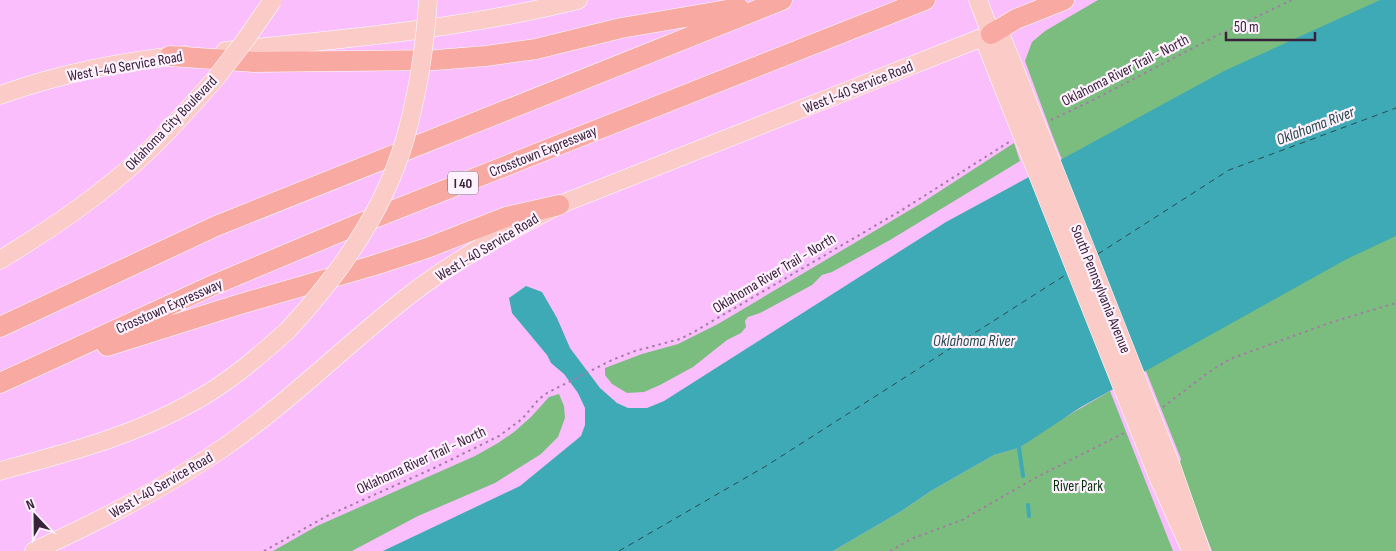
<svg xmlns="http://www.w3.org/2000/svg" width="1396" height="551" font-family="'Sofia Sans Condensed',sans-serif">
  <rect width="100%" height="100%" fill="#fabefc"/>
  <path fill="#7bbd7e" d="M1098,0H1396V551H1212L1179,466L1181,459L1053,137L1025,61L1032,42L1045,31Z
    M1014,143L1020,161L890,240L832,272L822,275L812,285L760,313L748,317L745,321L746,327L741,333L727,340L693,367L660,385L644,392L627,393L612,384L605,375V368L642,354L678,344L718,324L920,204Z
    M1110,391L1173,551H833L900,512L931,491L994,455L1019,448L1052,425Z
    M559,394L564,406L565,418L558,437L541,454L495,483L418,516L352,551H273L317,526L475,456L498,443L514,432L531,417L549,397Z"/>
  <path fill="#3eaab6" d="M1380,0H1396V236L1347,259L1081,407L1019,448L994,455L931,491L900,512L833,551H383L520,486L581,436L585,425V408L578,393L564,374L551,363L547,355L512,313L509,298L526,286L542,292L557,318L570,348L600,388L617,403L628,408H647L664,401L946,222L1224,71Z"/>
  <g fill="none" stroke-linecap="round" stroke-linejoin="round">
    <path stroke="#3eaab6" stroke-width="4" d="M1019,448L1023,476
      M1028,505L1029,516"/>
    <path stroke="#2a4b4f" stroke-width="1" stroke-dasharray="6 5" stroke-linecap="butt" d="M1098,254L1229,170L1396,108
      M619,551L766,466L1067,274"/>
    <g stroke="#fff" stroke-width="19">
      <path id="major" d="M978,0L991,34L987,46L997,72
        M991,34L1002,38L1013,65
        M225,51C344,39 462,29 578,0
        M0,95C59,74 122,61 185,55
        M0,260C52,228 103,194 148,151C172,128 194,103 216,78
        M1172,468L1201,551
        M0,471C65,453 131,437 191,403C227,384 258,357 288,330
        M1158,477L1189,546
        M34,551C99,521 163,489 223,448C288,403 345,346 407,297C454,260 507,232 559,205L991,34"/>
    </g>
    <g stroke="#fff" stroke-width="21">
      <path id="highway" d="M991,34L1016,19L1064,0
        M170,56L254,62L436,60L486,56L536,49L621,28L739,8
        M0,327L216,226L782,0
        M107,346L237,305L375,265L427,248L506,217L559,205
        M0,383L211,286L354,226L925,0"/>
    </g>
    <path stroke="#a67aa8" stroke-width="2" stroke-dasharray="2.5 4" stroke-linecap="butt" d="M1051,120L1093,100L1216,36L1292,0
      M1163,407L1209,372L1230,359L1332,322L1396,303
      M264,551L327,516L434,468L499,436L522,419L539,399L547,393L612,360L635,351L680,339L692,333L902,210L1009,142
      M890,551L911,539L962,520L1035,478L1124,433"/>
    <use href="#major" stroke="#fbccc7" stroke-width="18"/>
    <use href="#highway" stroke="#f8aaa2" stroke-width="20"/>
    <g stroke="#fff" stroke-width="19" stroke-linecap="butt">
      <path id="major-bridge" d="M1013,65L1172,468
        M997,72L1158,477
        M216,78L246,39L273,0
        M288,330C339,275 384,212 405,139C418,93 425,47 428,0"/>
    </g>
    <use href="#major-bridge" stroke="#fbccc7" stroke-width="18"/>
  </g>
  <g text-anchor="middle" stroke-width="4.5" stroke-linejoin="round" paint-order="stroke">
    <rect fill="#fff2ff" stroke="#746075" stroke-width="1" x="448" y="171.5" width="30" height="23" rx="4"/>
    <g font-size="14" font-weight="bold" fill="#39223a">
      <text x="463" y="188">I 40</text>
    </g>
    <g font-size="15" fill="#39223a" stroke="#fff2ff">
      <text transform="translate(125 66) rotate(-10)" y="5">West I-40 Service Road</text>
      <text transform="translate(1125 70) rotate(-27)" y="5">Oklahoma River Trail - North</text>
      <text transform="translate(858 87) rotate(-22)" y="5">West I-40 Service Road</text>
      <text transform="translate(171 123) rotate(-46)" y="5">Oklahoma City Boulevard</text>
      <text transform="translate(543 151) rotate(-22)" y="5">Crosstown Expressway</text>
      <text transform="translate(487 247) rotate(-31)" y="5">West I-40 Service Road</text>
      <text transform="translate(774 273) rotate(-31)" y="5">Oklahoma River Trail - North</text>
      <text transform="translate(1101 289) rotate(68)" y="5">South Pennsylvania Avenue</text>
      <text transform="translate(169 306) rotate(-24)" y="5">Crosstown Expressway</text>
      <text transform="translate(421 460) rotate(-25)" y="5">Oklahoma River Trail - North</text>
      <text transform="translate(161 485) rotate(-30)" y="5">West I-40 Service Road</text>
    </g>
    <g font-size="15" fill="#09330f" stroke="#fff2ff">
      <text x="1078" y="491">River Park</text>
    </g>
    <g font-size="16" font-style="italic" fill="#2a4b4f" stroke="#fff2ff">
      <text transform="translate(1315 125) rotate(-21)" y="6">Oklahoma River</text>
      <text x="974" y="346">Oklahoma River</text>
    </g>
  </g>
  <g transform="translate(35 516) rotate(338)" stroke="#fff2ff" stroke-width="4" paint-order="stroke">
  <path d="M0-4L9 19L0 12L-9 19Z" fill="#39223a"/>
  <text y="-8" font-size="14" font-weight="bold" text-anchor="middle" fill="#39223a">N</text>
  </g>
  <path d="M1226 32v8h89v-8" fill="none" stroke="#39223a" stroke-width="2.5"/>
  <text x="1234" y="32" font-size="15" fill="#39223a" stroke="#fff2ff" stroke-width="4" paint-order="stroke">50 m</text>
</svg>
